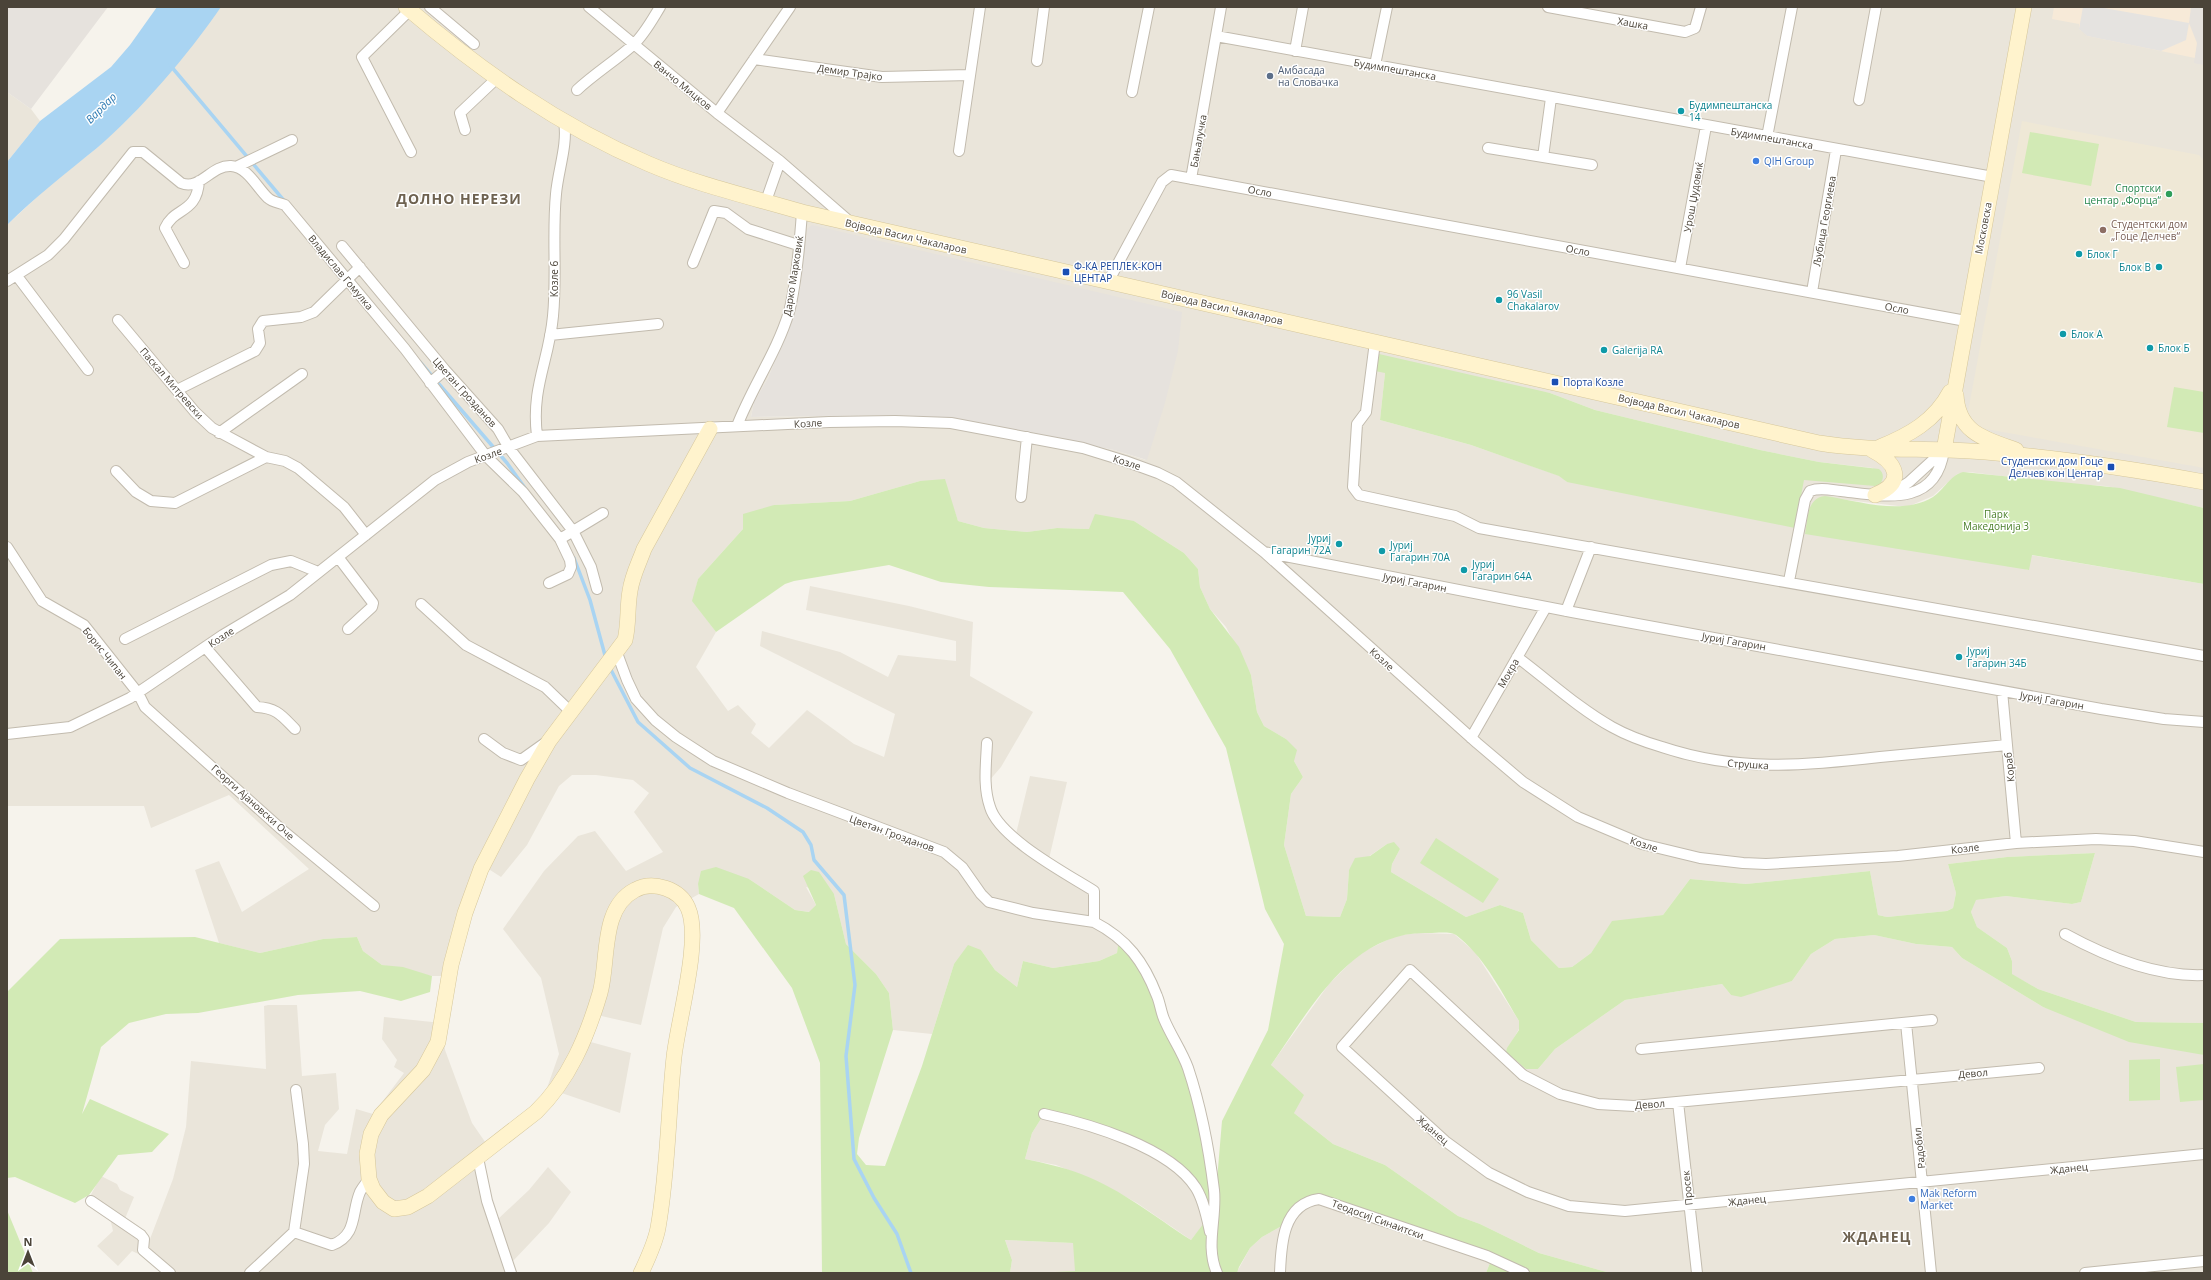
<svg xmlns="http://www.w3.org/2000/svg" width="2211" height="1280" font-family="'Open Sans',sans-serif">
  <rect width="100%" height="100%" fill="#f6f3ec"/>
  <path fill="#eae5da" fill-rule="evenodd" d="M221,7H2204V508L2106,486L2068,484L1969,472L1957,474L1933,496L1907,507L1821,497L2028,570L2031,555L2204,584V1023L2136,1022L2038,989L2011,974L2012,961L2007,948L1977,927L1971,912L1975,900L2006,896L2072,904L2081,902L2095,853L2007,857L1948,864L1956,893L1953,908L1947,911L1887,917L1878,915L1870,871L1746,884L1690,879L1663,915L1612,922L1591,953L1572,967L1559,968L1531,940L1523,913L1500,905L1466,917L1391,872L1392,864L1400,849L1387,844L1349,870L1347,899L1340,917L1306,916L1284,845L1291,794L1303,777L1294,761L1286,739L1264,726L1257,712L1251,675L1226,627L1210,609L1200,587L1198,569L1184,553L1134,521L1089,529L1057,528L1027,532L984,528L958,521L952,504L920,481L850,501L774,505L743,529L698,579L693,601L716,632L696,667L728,711L738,705L756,724L751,733L769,748L807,710L854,744L884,757L895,714L760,646L762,631L840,652L888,677L898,655L956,661V641L806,610L810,586L909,606L973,622L970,676L1033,712L1001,767L988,782V807L1015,838L1030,776L1067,782L1048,863L1094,891V922L1119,937L1117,953L1099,961L1053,968L1023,961L1017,987L995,970L981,950L954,964L932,1034L893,1030L889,993L876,974L846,944L834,894L806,887L816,905L810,912L795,910L749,879L698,884L699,894L676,907L663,928L641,1025L597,1015L587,1041L631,1053L620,1113L547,1088L559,1054L541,978L503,929L544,871L578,836L595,831L626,871L663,852L634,812L649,793L633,780L596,775H572L559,786L527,845L501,877L487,868L464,918L454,976H432L382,965L363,951L357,937L323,939L260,953L219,943L195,870L219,861L242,912L309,869L229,795L151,828L144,806H7V225L50,185L97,148L133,114ZM803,258L1146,460L1114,450L955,418L896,415L751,417L754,402L768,378L794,314L800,289ZM1385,373L1550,393L1595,410L1760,450L1819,462L1873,468L1878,485L1804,479L1567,482L1560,476L1471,445L1380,420Z
    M7,92L31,109L40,121L7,162Z
    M1417,933L1454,934L1475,952L1519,1021V1029L1506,1052L1526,1069H1538L1555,1049L1625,1000L1722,984L1731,995L1792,981L1811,954L1835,939L1874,935L1916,944L1952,947L1962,958L2043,1007L2204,1055V1273H1610L1539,1253L1480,1224L1458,1216L1385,1165L1333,1144L1294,1113L1271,1065L1329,984L1359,954L1395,936Z
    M268,1005H297L302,1076L336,1073L339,1109L325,1125L318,1151L347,1154L356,1109L373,1114L404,1073L394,1067L397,1060L382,1039L384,1017L442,1023L445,1050L472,1123L490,1149L482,1155L491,1200L497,1220L529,1190L548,1167L571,1192L549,1223L513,1261L517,1273H167L147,1258L132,1251L118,1266L97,1246L113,1231L110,1218L87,1202L101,1176L117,1184L120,1190L134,1197L124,1221L150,1239L173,1179L186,1127L191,1061L266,1069L264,1006Z
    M1044,1114L1132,1143L1187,1177L1208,1219L1191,1240L1137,1203L1100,1183L1056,1165L1025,1159L1032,1133Z
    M1311,1200L1492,1258L1486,1273L1237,1272L1250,1248L1262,1237L1287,1223Z
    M1005,1240L1073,1243L1090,1273H1010L1012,1260Z"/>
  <path fill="#f7ead8" d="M2054,7H2204L2195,58L2087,36L2079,29V24L2052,19Z"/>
  <path fill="#e6e2dd" d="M7,7H108L31,109L7,92Z
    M2191,7H2204V65L2194,63L2197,43L2189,23Z
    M812,225L1182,312L1178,351L1165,403L1147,460L1114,450L955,418L896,415L751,417L754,402L768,378L794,314L800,289L807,229Z"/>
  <path fill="#efe8d6" d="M2022,121L2199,155L2204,161V468L1986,429L1979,426L1970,418L1968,412Z"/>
  <path fill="#d2eab5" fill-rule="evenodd" d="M2030,132L2099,144L2091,186L2022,173Z
    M1379,354L1550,393L1595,410L1760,450L1819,462L1879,469C1884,473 1884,479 1880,484L1875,486L1804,480L1795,528L1567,482L1559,476L1471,445L1380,420L1385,373L1375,371Z
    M2174,387L2204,392V433L2167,427Z
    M1963,472L2120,488L2204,508V584L2032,555L2029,570L1805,534C1808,520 1806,498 1825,496C1860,501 1901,516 1933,497C1944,490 1950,475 1963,472Z
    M945,479L958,521L984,528L1027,532L1057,528L1089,529L1095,514L1134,521L1184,553L1198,569L1200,587L1210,609L1239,647L1251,675L1257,712L1264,726L1286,739L1297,750L1294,761L1303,777L1291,794L1284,845L1306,916L1340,917L1347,899L1349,870L1355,858L1370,856L1387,844L1394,842L1400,849L1392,864L1391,872L1466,917L1500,905L1523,913L1531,940L1559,968L1572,967L1591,953L1612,921L1663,915L1690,879L1746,884L1870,871L1878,915L1887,917L1947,911L1953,908L1956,893L1948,864L2007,857L2095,853L2081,902L2072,904L2006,896L1976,900L1971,912L1977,927L2007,948L2012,961V974L2038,989L2136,1022L2204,1023V1055L2129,1042L2043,1007L1962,958L1952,947L1916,944L1874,935L1835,939L1811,954L1792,981L1741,997L1731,995L1722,984L1625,1000L1555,1049L1538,1069H1526L1506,1052L1507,1048L1519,1030V1021C1501,991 1484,956 1456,935C1450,931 1436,933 1429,933C1351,930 1310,1010 1271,1065L1304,1095L1294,1113L1333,1144L1385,1165L1458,1216L1480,1224L1539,1253L1610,1273H1486L1492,1258L1311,1200L1287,1223L1262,1237L1250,1248L1239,1267L1237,1273H1036L1075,1271L1073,1243L1005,1240L1012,1260L1010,1273H822L820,1063L792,988L734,908L699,894L698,884L701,871L716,867L749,879L795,910L809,912L816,905L803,876L811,870L819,872L834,894L846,944L876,974L889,993L893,1030L859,1138L857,1154L866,1165L885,1166L922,1066L954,964L968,945L981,950L995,970L1017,987L1023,961L1053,968L1099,961L1117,953L1119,937L1132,950L1176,1039L1217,1180L1222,1121L1268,1030L1284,944L1265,909L1226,748L1170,649L1123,592L989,587L941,582L889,565L794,581L785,584L716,632L692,601L698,579L743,529V514L774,505L850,501L920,481ZM1044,1114L1149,1150L1196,1189L1207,1219L1191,1240C1155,1217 1121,1189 1081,1174C1063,1167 1044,1163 1025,1159L1032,1133Z
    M1436,838L1499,879L1483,903L1420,863Z
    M195,937L260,953L323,939L357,937L363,951L382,965L403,967L432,976L430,992L401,1001L360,991L298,995L198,1013L166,1014L129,1023L101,1047L82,1114L90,1099L169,1134L152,1152L118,1155L89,1195L75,1203L15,1177L7,1178V992L60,939Z
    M2160,1059V1100L2129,1101V1060Z
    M2204,1064V1100L2180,1102L2176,1067Z
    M7,1210L33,1273H7Z"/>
  <path fill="#e5e3e0" d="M2083,7H2098L2189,23L2186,40L2161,51L2087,36L2079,29Z"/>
  <path fill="#a9d4f2" d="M157,7H221C188,55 141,110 97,148C66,173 35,197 7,225V162L40,121L111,67L130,45Z"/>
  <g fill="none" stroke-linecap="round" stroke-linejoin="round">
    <path stroke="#a9d4f2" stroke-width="3.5" d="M170,65L286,203
      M420,362L507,463L525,488
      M574,558L590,600L606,659
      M609,666L638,722L690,768L767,808L803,832L811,845L814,860L844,895L855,985L846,1056L854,1159L874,1198L897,1234L911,1273"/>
    <g stroke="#c2bbae" stroke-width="12">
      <path id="street" d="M430,7L474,44
        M589,7L717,113L780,161L849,221
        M1548,7L1685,32L1695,28L1701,7
        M410,10L362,57L411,152
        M1216,36L1993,177
        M1295,51L1303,7
        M754,59L882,77L970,75
        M1037,61L1044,7
        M1375,65L1387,7
        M577,90C594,74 615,61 633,45C644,35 652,20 660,7
        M1132,92L1149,7
        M1859,100L1876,7
        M717,113L790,7
        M465,130L460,113L496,79
        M1767,137L1792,7
        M1488,148L1592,165
        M959,151L980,7
        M1543,157L1551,98
        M236,167L292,140
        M1191,179L1221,7
        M766,201L780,161
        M342,246L445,370L498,429L509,448L573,531L591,567L597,589
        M184,263L165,228C174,207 197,214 199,181
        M693,263L714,211L726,213L748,229L798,245
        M1680,268L1706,126
        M17,276L88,370
        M7,281L48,255L64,239L133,152H143L181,183C200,191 211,165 231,166C248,167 257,188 268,198C272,202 280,203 285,205L405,349L486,456L523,492L560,539L570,560L571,567L568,574L549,583
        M1108,282L1162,182L1171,175L1966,321
        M1812,292L1836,150
        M118,320L195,412L212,428L266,457L285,461L298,468L344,507L366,535
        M550,335L658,324
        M1375,342L1366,412L1357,424L1353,487L1359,495L1455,516L1479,528L2204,656
        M430,383L445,370
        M177,390L255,351L260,343L258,329L263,321L301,317L314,312L360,267
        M737,426C752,387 777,352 789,312C796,285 800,240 802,212
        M219,433L302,374
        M537,436C531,387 549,361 553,316C557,275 552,234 556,194C558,170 568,145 564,121
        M116,471L136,492L151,501L175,503L266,457
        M1889,495L1909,482L1944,450
        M1021,497L1027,437
        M560,539L603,513
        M7,547L42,601L84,625L138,693L145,707L281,829L374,906
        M1264,552L1572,612L2101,709L2164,719L2204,722
        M338,557L373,603L372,607L348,629
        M1789,581L1805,500L1810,491C1820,487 1831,490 1841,491C1884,496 1936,508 1944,450
        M421,604L466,645L545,687L570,711
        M1566,611L1591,547
        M125,639L271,565L291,561L318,572
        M205,647L257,707C277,708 282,716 295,729
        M617,653L627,680L636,699L655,720L676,737L713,761L788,793L944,852L962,867L981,894L989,902L1033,913L1094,922V891C1067,874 999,838 990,807C983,787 986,765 987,743
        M1517,657C1548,680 1578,708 1612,727C1628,736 1645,742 1662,747C1737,772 1803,766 1880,757C1922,753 1964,749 2007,745
        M2002,691L2016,843
        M7,734L70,727L130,698L223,635L290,595L435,480L468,462L537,436L829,422L895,421L951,423L1083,448L1125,461L1158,473L1176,482L1264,552L1477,743L1523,782L1578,817L1642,844L1700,858L1743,863L1766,864L1898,856L2016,843L2096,839L2134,841L2204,852
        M1471,738L1546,607
        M484,739L503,753L521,760L545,743
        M1094,922C1127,939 1144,962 1157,996C1160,1003 1161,1012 1164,1019C1171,1036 1182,1051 1188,1068C1201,1107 1209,1149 1214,1190C1217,1218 1205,1246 1217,1273
        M2065,934C2107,957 2156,977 2204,975
        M1906,1023L1931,1273
        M1641,1049L1932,1020
        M2039,1068L1634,1106L1598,1104L1560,1094L1523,1075L1410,970L1342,1047L1445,1141L1489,1173L1528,1192L1569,1206L1625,1211L2204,1154
        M1678,1102L1697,1273
        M1044,1114C1089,1124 1170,1147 1196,1188C1204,1201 1207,1218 1210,1232
        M478,1158L487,1201L511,1273
        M91,1201L141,1235L144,1239L143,1250L170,1273
        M294,1232L332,1245C358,1235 351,1213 360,1192C362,1188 366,1183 369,1179
        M250,1273L294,1232L304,1164L303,1144L296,1090
        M1280,1273C1281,1244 1283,1204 1319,1199L1487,1256L1524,1273
        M2085,1273L2204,1261"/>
    </g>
    <g stroke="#d6c79b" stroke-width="16">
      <path id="secondary" d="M406,7C480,70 559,126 649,164C698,185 751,197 802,212L1819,443C1869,451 1919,448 1970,451C2048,456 2127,468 2204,482
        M1956,395C1958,433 1985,439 2016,450
        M1880,447C1909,435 1935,421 1950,392
        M1872,450C1897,463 1906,482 1875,495
        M1944,450L2024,7
        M641,1273C648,1258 655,1244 658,1228C668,1172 668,1114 674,1057C678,1020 702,939 688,908C680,889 653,880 635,890C600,908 609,961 600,993C587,1037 569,1080 536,1112L428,1196L408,1207L394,1209L383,1202L373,1189L369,1179L367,1154L371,1134L381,1115L423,1070L438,1042L451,965L465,913L481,869L527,779L549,741L625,640C629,624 627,607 630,591C632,576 639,563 644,549L710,429"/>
    </g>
    <use href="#street" stroke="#fff" stroke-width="10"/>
    <use href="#secondary" stroke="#fff3cd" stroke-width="15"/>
  </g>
  <circle fill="#5c6f8a" stroke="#fff" stroke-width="1.5" cx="1270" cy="76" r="4"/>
  <g fill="#0f9aa8" stroke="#fff" stroke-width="1.5">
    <circle cx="1681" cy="111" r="4"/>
    <circle cx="2079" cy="254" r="4"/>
    <circle cx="2159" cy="267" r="4"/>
    <circle cx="1499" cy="300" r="4"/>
    <circle cx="2063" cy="334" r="4"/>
    <circle cx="2150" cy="348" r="4"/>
    <circle cx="1604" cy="350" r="4"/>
    <circle cx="1339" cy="544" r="4"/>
    <circle cx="1382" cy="551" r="4"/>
    <circle cx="1464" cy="570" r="4"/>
    <circle cx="1959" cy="657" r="4"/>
  </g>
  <g fill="#3f7fe0" stroke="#fff" stroke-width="1.5">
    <circle cx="1756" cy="161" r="4"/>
    <circle cx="1912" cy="1199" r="4"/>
  </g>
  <circle fill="#2e9e5b" stroke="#fff" stroke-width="1.5" cx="2169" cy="194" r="4"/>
  <circle fill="#8d6e63" stroke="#fff" stroke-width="1.5" cx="2103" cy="230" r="4"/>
  <g fill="#1a4fb4" stroke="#fff" stroke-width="1.5">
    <rect x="1062" y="268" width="8" height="8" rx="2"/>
    <rect x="1551" y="378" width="8" height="8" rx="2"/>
    <rect x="2107" y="463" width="8" height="8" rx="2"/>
  </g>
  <g text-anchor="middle" stroke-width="3" stroke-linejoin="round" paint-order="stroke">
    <g font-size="10" fill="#4b4439" stroke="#fff">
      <text transform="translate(1633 23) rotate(10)" y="4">Хашка</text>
      <text transform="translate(1395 69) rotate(10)" y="4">Будимпештанска</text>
      <text transform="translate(850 72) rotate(8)" y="4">Демир Трајко</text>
      <text transform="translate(683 85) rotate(39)" y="4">Ванчо Мицков</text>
      <text transform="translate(1772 138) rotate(10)" y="4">Будимпештанска</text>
      <text transform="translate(1198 141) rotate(-80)" y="4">Бањалучка</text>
      <text transform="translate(1260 191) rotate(10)" y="4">Осло</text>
      <text transform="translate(1693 197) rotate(-80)" y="4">Урош Џудовиќ</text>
      <text transform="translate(1824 221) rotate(-80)" y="4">Љубица Георгиева</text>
      <text transform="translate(1983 228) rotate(-79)" y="4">Московска</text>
      <text transform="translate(906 236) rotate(13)" y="4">Војвода Васил Чакаларов</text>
      <text transform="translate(1578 250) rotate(10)" y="4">Осло</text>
      <text transform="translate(341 272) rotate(50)" y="4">Владислав Гомулка</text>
      <text transform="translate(793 276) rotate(-81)" y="4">Дарко Марковиќ</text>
      <text transform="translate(554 279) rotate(-90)" y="4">Козле 6</text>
      <text transform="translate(1222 307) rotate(13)" y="4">Војвода Васил Чакаларов</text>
      <text transform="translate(1897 308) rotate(10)" y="4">Осло</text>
      <text transform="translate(172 383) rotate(49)" y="4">Паскал Митревски</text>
      <text transform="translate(465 392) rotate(48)" y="4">Цветан Грозданов</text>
      <text transform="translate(1679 411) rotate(13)" y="4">Војвода Васил Чакаларов</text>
      <text transform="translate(808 423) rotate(-3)" y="4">Козле</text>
      <text transform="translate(488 455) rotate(-20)" y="4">Козле</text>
      <text transform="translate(1127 462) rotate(18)" y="4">Козле</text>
      <text transform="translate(1415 582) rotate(11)" y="4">Јуриј Гагарин</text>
      <text transform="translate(221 637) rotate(-33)" y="4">Козле</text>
      <text transform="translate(1734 641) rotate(10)" y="4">Јуриј Гагарин</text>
      <text transform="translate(105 653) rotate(51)" y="4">Борис Чипан</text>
      <text transform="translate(1382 659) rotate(42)" y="4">Козле</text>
      <text transform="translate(1508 673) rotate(-60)" y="4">Мокра</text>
      <text transform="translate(2052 700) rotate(10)" y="4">Јуриј Гагарин</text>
      <text transform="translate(1748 764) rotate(4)" y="4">Струшка</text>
      <text transform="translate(2009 767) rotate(-96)" y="4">Кораб</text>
      <text transform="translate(253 802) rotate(42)" y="4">Георги Ајановски Оче</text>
      <text transform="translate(892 833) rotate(20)" y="4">Цветан Грозданов</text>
      <text transform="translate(1644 844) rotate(18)" y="4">Козле</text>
      <text transform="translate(1965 848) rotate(-7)" y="4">Козле</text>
      <text transform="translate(1973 1073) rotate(-5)" y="4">Девол</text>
      <text transform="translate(1650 1104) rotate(-4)" y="4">Девол</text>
      <text transform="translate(1433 1130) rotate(41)" y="4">Жданец</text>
      <text transform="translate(1919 1148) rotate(-96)" y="4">Радобил</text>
      <text transform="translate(2069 1168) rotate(-6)" y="4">Жданец</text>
      <text transform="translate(1687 1188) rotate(-96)" y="4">Просек</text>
      <text transform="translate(1747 1200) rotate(-6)" y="4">Жданец</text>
      <text transform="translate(1378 1219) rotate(20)" y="4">Теодосиј Синаитски</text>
    </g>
    <g font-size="10" fill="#4e5e75" stroke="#fff" text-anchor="start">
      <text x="1278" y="74">Амбасада<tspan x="1278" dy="12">на Словачка</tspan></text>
    </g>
    <g font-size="10" fill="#0d838f" stroke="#fff" text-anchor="start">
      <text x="1689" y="109">Будимпештанска<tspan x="1689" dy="12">14</tspan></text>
      <text x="2087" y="258">Блок Г</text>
      <text x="2151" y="271" text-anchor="end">Блок В</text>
      <text x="1507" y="298">96 Vasil<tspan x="1507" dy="12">Chakalarov</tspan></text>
      <text x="2071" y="338">Блок А</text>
      <text x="2158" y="352">Блок Б</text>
      <text x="1612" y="354">Galerija RA</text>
      <text x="1331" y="542" text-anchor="end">Јуриј<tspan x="1331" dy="12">Гагарин 72А</tspan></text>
      <text x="1390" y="549">Јуриј<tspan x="1390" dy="12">Гагарин 70А</tspan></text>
      <text x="1472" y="568">Јуриј<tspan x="1472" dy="12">Гагарин 64А</tspan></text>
      <text x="1967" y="655">Јуриј<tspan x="1967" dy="12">Гагарин 34Б</tspan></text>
    </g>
    <g font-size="10" fill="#366cbe" stroke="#fff" text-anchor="start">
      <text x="1764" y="165">QIH Group</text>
      <text x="1920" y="1197">Mak Reform<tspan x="1920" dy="12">Market</tspan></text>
    </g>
    <g font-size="10" fill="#27864d" stroke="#fff" text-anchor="end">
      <text x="2161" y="192">Спортски<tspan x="2161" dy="12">центар „Форца“</tspan></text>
    </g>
    <g font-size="10" fill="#785e54" stroke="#fff" text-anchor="start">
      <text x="2111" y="228">Студентски дом<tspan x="2111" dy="12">„Гоце Делчев“</tspan></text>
    </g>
    <g font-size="10" fill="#164399" stroke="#fff" text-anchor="start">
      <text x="1074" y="270">Ф-КА РЕПЛЕК-КОН<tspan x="1074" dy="12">ЦЕНТАР</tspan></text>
      <text x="1563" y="386">Порта Козле</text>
      <text x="2103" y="465" text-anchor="end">Студентски дом Гоце<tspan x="2103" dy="12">Делчев кон Центар</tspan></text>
    </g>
    <g font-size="10" fill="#4a7f2a" stroke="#fff">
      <text x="1996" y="518">Парк<tspan x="1996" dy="12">Македонија 3</tspan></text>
    </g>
    <g font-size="11" font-style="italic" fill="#2e7ab2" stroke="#fff">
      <text transform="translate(101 108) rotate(-45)" y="4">Вардар</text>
    </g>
    <g font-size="14" font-weight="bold" letter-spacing="1" fill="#6e6250" stroke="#fff">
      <text x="459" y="204">ДОЛНО НЕРЕЗИ</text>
      <text x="1877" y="1242">ЖДАНЕЦ</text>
    </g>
  </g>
  <rect width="2211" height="1280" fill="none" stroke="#4b4439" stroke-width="16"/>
  <g transform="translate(28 1252)" stroke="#ffffff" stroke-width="3" paint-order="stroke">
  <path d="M0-3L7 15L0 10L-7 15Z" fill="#4b4439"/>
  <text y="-6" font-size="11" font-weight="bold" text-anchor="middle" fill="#4b4439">N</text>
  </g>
</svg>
